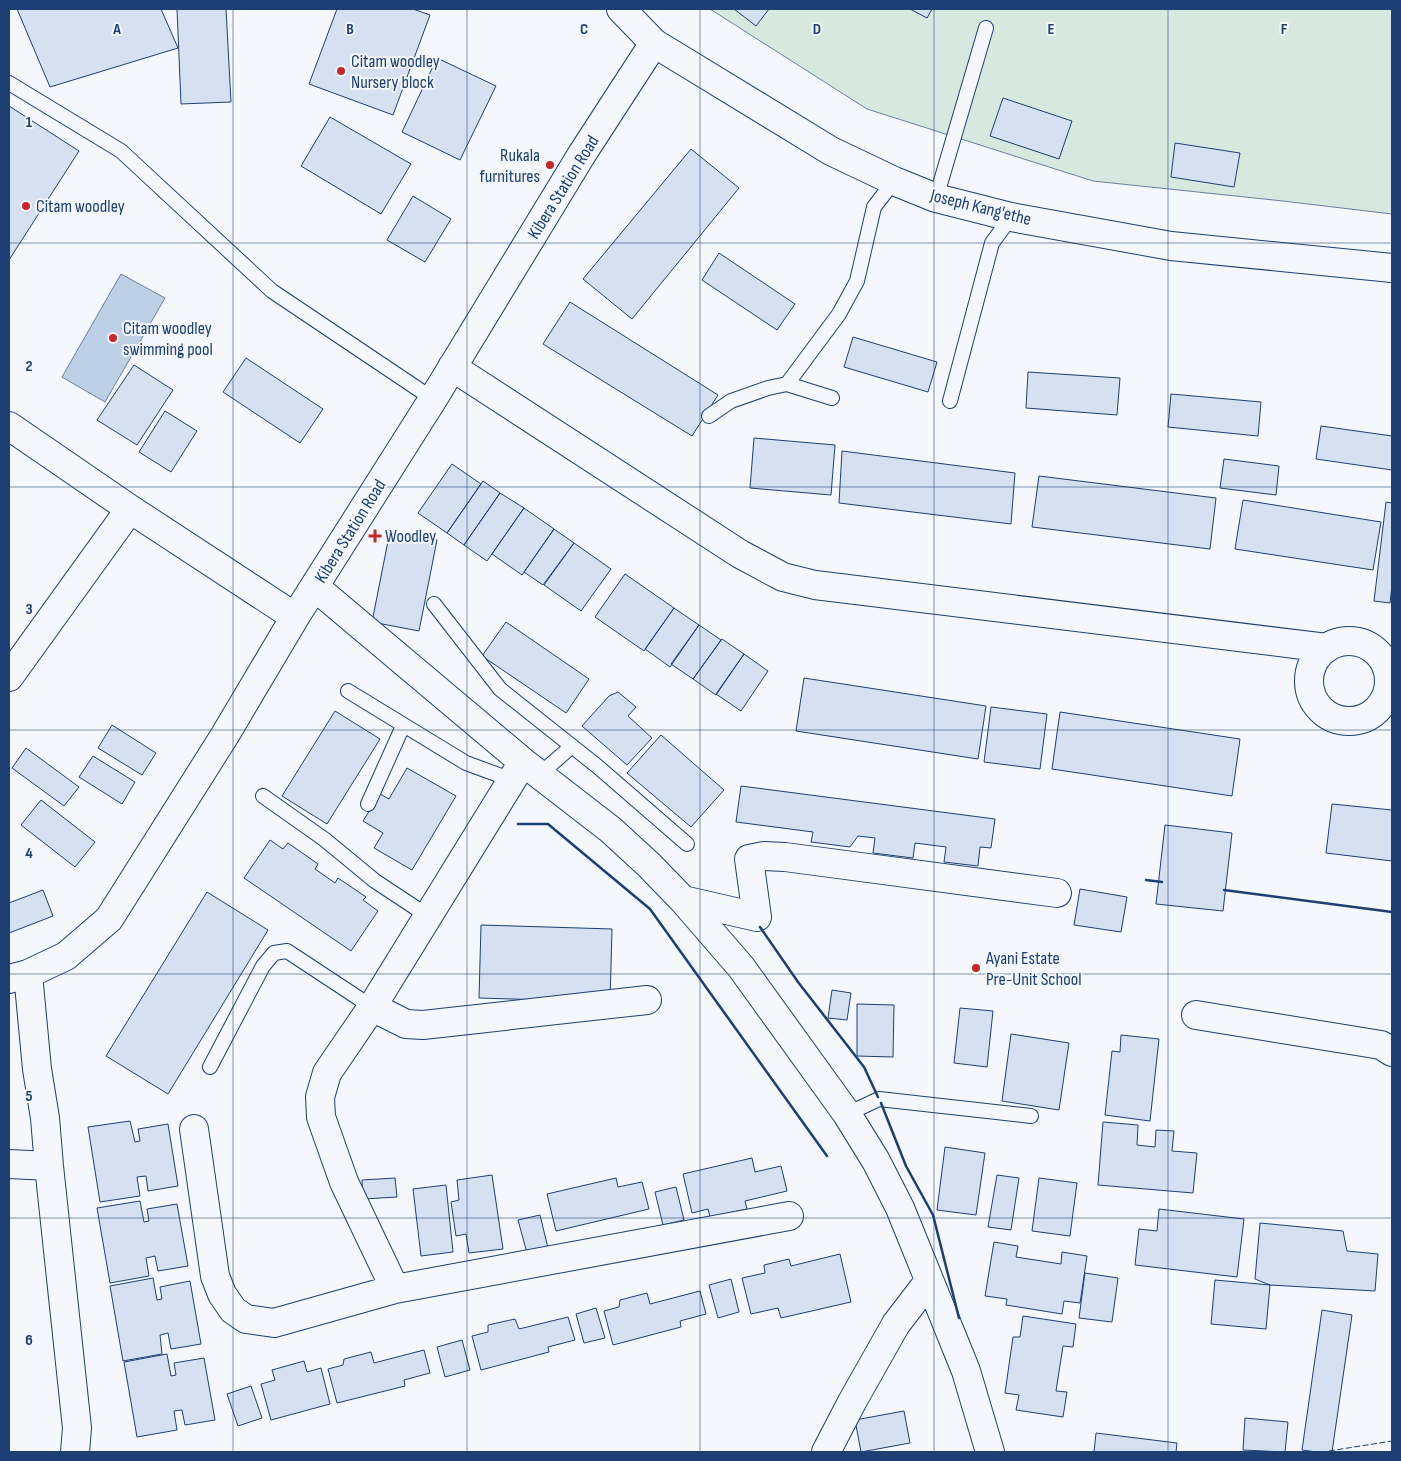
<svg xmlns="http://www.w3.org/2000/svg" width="1401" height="1461" font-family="'Sofia Sans Condensed',sans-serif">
  <rect width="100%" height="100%" fill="#f4f7fb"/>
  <path fill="#d7e8df" stroke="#687fa3" d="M710,9H1392V214L1283,201L1093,181L867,109Z"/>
  <path fill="#bed0e5" stroke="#687fa3" d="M121,274L165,298L105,402L62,377Z"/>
  <path fill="#d5e0f0" stroke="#1d3f73" d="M17,9H161L178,48L50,87Z
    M177,9H226L231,102L181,104Z
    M337,9H413L430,15L393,115L309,84Z
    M734,9H769L756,26Z
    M910,9H932L927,18Z
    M437,58L496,86L460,160L402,132Z
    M1003,98L1072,121L1059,159L990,136Z
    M9,106L79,151L9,260Z
    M330,117L411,164L381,214L301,166Z
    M1175,143L1240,153L1234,187L1171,177Z
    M691,149L739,188L632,319L583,279Z
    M413,196L451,219L425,262L387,240Z
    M719,253L795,304L777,330L702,280Z
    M570,302L718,395L692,436L543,344Z
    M853,337L937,362L928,392L844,367Z
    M246,358L323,409L300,443L223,392Z
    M134,365L173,390L137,445L97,420Z
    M1028,372L1120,378L1117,415L1026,408Z
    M1171,394L1261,402L1258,436L1168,427Z
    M165,411L197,431L171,472L139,452Z
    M1321,426L1392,436V470L1316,459Z
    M754,438L835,445L831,495L750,488Z
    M842,451L1015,473L1011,524L839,503Z
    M1224,459L1279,466L1276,495L1220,488Z
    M452,464L481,484L447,533L418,513Z
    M1039,476L1216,498L1210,549L1032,527Z
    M483,481L500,493L464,545L447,533Z
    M500,493L524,508L487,561L464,545Z
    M1243,500L1381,522L1373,570L1235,549Z
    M1386,502L1392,503V585L1390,603L1374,601Z
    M524,508L554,529L522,575L492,554Z
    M554,529L574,543L543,585L524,572Z
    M390,531L437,540L419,631L372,622Z
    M574,543L611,569L581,611L544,585Z
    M625,574L674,608L644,651L595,617Z
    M674,608L699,625L670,667L645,649Z
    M506,622L589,679L566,713L482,656Z
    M699,625L721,640L693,679L671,664Z
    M722,639L744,654L716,695L693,679Z
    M744,654L768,671L741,711L716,694Z
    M804,678L986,706L978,759L796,731Z
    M618,692L636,707L628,716L652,738L627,765L582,726L609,696Z
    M991,707L1047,714L1040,769L984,762Z
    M335,711L380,739L327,824L282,796Z
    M1060,712L1240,739L1232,796L1052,769Z
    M112,725L156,753L142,775L98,748Z
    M661,735L724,790L691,827L627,773Z
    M26,748L79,787L64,806L12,768Z
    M93,756L135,782L122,804L79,777Z
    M407,768L456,796L412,870L374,848L383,833L363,821L380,794L389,799Z
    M741,786L995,819L991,848L980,847L978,866L944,862L946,847L915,843L913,858L873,853L875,838L858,836L850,847L811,842L813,832L736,822Z
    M41,800L95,842L75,867L21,825Z
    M1332,804L1392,810V861L1326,853Z
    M1165,825L1232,833L1223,911L1156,904Z
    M270,840L283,849L288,843L318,864L315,869L335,883L338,878L366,897L363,900L378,911L351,951L244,878Z
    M1080,889L1127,897L1121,932L1074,925Z
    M43,890L53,916L9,933V903Z
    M207,892L268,930L168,1094L106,1056Z
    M481,925L612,929L610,1002L479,998Z
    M832,990L851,993L847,1020L828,1018Z
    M857,1004L894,1005L893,1057L857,1056Z
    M960,1008L993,1011L987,1067L954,1063Z
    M1011,1034L1069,1043L1059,1110L1002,1101Z
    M1121,1035L1159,1039L1150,1121L1105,1115L1112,1051L1120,1052Z
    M130,1121L135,1142L140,1141L138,1129L168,1124L178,1186L148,1191L146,1176L137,1177L140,1196L100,1202L88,1127Z
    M1103,1122L1138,1125L1137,1145L1155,1147L1156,1130L1174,1131L1172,1151L1197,1153L1193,1193L1098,1185Z
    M945,1147L985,1153L976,1215L937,1210Z
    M752,1158L755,1172L781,1166L787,1191L745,1201L747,1209L710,1217L708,1209L692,1213L683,1174Z
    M492,1175L503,1249L469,1253L466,1234L456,1236L451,1202L459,1200L457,1180Z
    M997,1175L1019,1178L1011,1230L988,1227Z
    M395,1178L397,1197L363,1199L362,1180Z
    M616,1178L618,1187L642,1182L649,1209L556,1231L547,1194Z
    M1039,1178L1077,1183L1070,1236L1032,1231Z
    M446,1185L453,1252L421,1256L413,1189Z
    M676,1187L684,1220L663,1225L655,1192Z
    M140,1201L144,1222L149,1221L147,1209L177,1204L188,1266L158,1271L155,1256L146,1258L149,1276L110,1283L97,1208Z
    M1159,1209L1244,1219L1237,1277L1135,1265L1139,1229L1157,1231Z
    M540,1215L548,1248L527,1253L518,1220Z
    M1260,1223L1343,1231L1347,1251L1378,1254L1375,1291L1270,1285L1255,1279Z
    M994,1242L1018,1246L1016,1257L1061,1264L1062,1252L1087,1256L1080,1303L1064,1301L1062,1314L1006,1305L1007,1299L985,1296Z
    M840,1254L851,1302L781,1318L778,1308L751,1314L742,1278L765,1273L764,1265L789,1259L791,1266Z
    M1085,1273L1118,1278L1112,1322L1079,1318Z
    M153,1278L157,1300L162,1299L160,1287L190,1281L201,1344L171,1349L168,1333L160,1335L162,1354L123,1361L110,1286Z
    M731,1279L739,1312L718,1318L709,1285Z
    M1215,1280L1270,1285L1266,1329L1211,1324Z
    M700,1291L706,1314L680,1321L681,1327L613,1345L604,1311L619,1307L620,1300L647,1293L650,1304Z
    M596,1308L605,1338L584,1343L576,1314Z
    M1322,1310L1352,1315L1332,1452H1317L1302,1450Z
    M1023,1316L1076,1324L1073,1347L1063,1346L1056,1391L1067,1392L1063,1417L1016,1410L1019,1395L1005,1393L1013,1337H1020Z
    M568,1317L575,1340L548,1347L549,1352L481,1370L472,1336L488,1332V1325L515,1319L519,1329Z
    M462,1340L470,1370L445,1377L437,1347Z
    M424,1350L430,1373L404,1380L405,1386L337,1403L328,1369L343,1365L344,1359L371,1352L374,1363Z
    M167,1354L171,1376L176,1375L174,1363L204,1358L215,1420L185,1425L182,1410L174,1411L177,1430L137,1437L124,1362Z
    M304,1361L307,1372L321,1368L330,1404L271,1420L261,1384L275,1380L272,1370Z
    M251,1386L262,1418L238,1426L227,1394Z
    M904,1411L910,1443L861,1452L855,1420Z
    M1245,1418L1288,1422L1285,1452L1243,1450Z
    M1096,1433L1177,1443L1176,1452H1094Z"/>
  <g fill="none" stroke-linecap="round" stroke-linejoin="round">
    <g stroke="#1d3f73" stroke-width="16">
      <path id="service" d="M9,83L121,151L272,291L433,399
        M936,198L986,28
        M787,384L832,398
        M950,401L992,243L1011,217
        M709,416L731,401L768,388L787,384L839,314L857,281L874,207L894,181
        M434,604L500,689L597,766L687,844
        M348,691L466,763L512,780
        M540,774L572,746
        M263,796L324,839L375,881L428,916
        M368,804L403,726
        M210,1067L263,966L274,953L287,951L372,1007
        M847,1114L879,1099L1031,1116"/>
    </g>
    <g stroke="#1d3f73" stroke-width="30">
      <path id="minor" d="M452,367L740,554L783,577L815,585L1327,648
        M9,426L130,509L295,617
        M315,587L523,762L611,830L649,865L683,900L741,967L847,1114L876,1161L900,1208L966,1371L990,1452
        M1309 681a40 40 0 1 1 80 0a40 40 0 1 1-80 0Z
        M9,677L130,509
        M683,900L757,917L749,859L764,856L785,857L1057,893
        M28,974L37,1069L45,1118L49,1166L77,1428L75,1452
        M9,979L28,974L66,956L109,919L225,735L295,617L433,399L582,154L654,43
        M372,1007L406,1024L423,1025L647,1000
        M1196,1015L1381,1045L1392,1052
        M194,1129L215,1276L222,1294L233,1310L246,1319L274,1323L395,1289L789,1216
        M9,1164L49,1166
        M395,1289L344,1182L321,1117L320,1097L327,1073L372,1007L523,762
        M826,1452L852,1402L896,1324L929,1281"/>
    </g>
    <g stroke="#1d3f73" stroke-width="30">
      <path id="tertiary" d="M621,9L654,43L831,151L894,181L936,198L1011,217L1171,246L1392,268"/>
    </g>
    <use href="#service" stroke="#f4f7fb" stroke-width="14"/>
    <use href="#minor" stroke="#f4f7fb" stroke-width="28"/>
    <use href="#tertiary" stroke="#f4f7fb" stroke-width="28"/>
    <path stroke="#1d3f73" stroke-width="1" stroke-dasharray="6 2.5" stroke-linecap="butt" d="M1329,1451L1392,1441"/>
    <path stroke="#1d3f73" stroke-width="2.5" d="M518,824H548L650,909L827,1156
      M1146,880L1162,882
      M1224,890L1392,912
      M760,927L798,982L864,1067L878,1097
      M881,1103L906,1166L933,1215L959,1318"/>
  </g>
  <path fill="none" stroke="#1d3f73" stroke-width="1" stroke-opacity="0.55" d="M233,9V1452M467,9V1452M700,9V1452M934,9V1452M1168,9V1452M9,243H1392M9,487H1392M9,730H1392M9,974H1392M9,1218H1392"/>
  <g fill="#c62828" stroke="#f4f7fb" stroke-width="2">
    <circle cx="341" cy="71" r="5"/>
    <circle cx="550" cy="165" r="5"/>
    <circle cx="26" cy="206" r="5"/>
    <circle cx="113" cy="338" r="5"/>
    <path d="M372.5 528.5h5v5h5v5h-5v5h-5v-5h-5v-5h5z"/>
    <circle cx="976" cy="968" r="5"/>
  </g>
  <g text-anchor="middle" stroke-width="4" stroke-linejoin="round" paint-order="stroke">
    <g font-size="18" fill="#1d3f73" stroke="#f4f7fb" text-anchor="start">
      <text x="351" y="67">Citam woodley<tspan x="351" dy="21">Nursery block</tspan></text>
      <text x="540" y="161" text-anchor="end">Rukala<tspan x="540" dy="21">furnitures</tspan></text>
      <text x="36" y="212">Citam woodley</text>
      <text x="123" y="334">Citam woodley<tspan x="123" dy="21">swimming pool</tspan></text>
      <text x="385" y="542">Woodley</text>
      <text x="986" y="964">Ayani Estate<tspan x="986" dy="21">Pre-Unit School</tspan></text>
    </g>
    <g font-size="18" fill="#1d3f73" stroke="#f4f7fb">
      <text transform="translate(563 187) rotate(-58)" y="6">Kibera Station Road</text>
      <text transform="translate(981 207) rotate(14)" y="6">Joseph Kang'ethe</text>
      <text transform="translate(350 531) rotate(-58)" y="6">Kibera Station Road</text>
    </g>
  </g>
  <g font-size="16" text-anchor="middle" font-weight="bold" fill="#1d3f73" stroke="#f4f7fb" stroke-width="4" stroke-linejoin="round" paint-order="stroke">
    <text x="117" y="34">A</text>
    <text x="350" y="34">B</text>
    <text x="584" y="34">C</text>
    <text x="817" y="34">D</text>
    <text x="1051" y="34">E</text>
    <text x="1284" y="34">F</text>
    <text x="29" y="127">1</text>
    <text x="29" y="371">2</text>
    <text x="29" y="614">3</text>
    <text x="29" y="858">4</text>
    <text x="29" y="1101">5</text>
    <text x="29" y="1345">6</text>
  </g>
  <rect width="1401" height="1461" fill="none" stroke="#1d3f73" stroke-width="20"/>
</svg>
